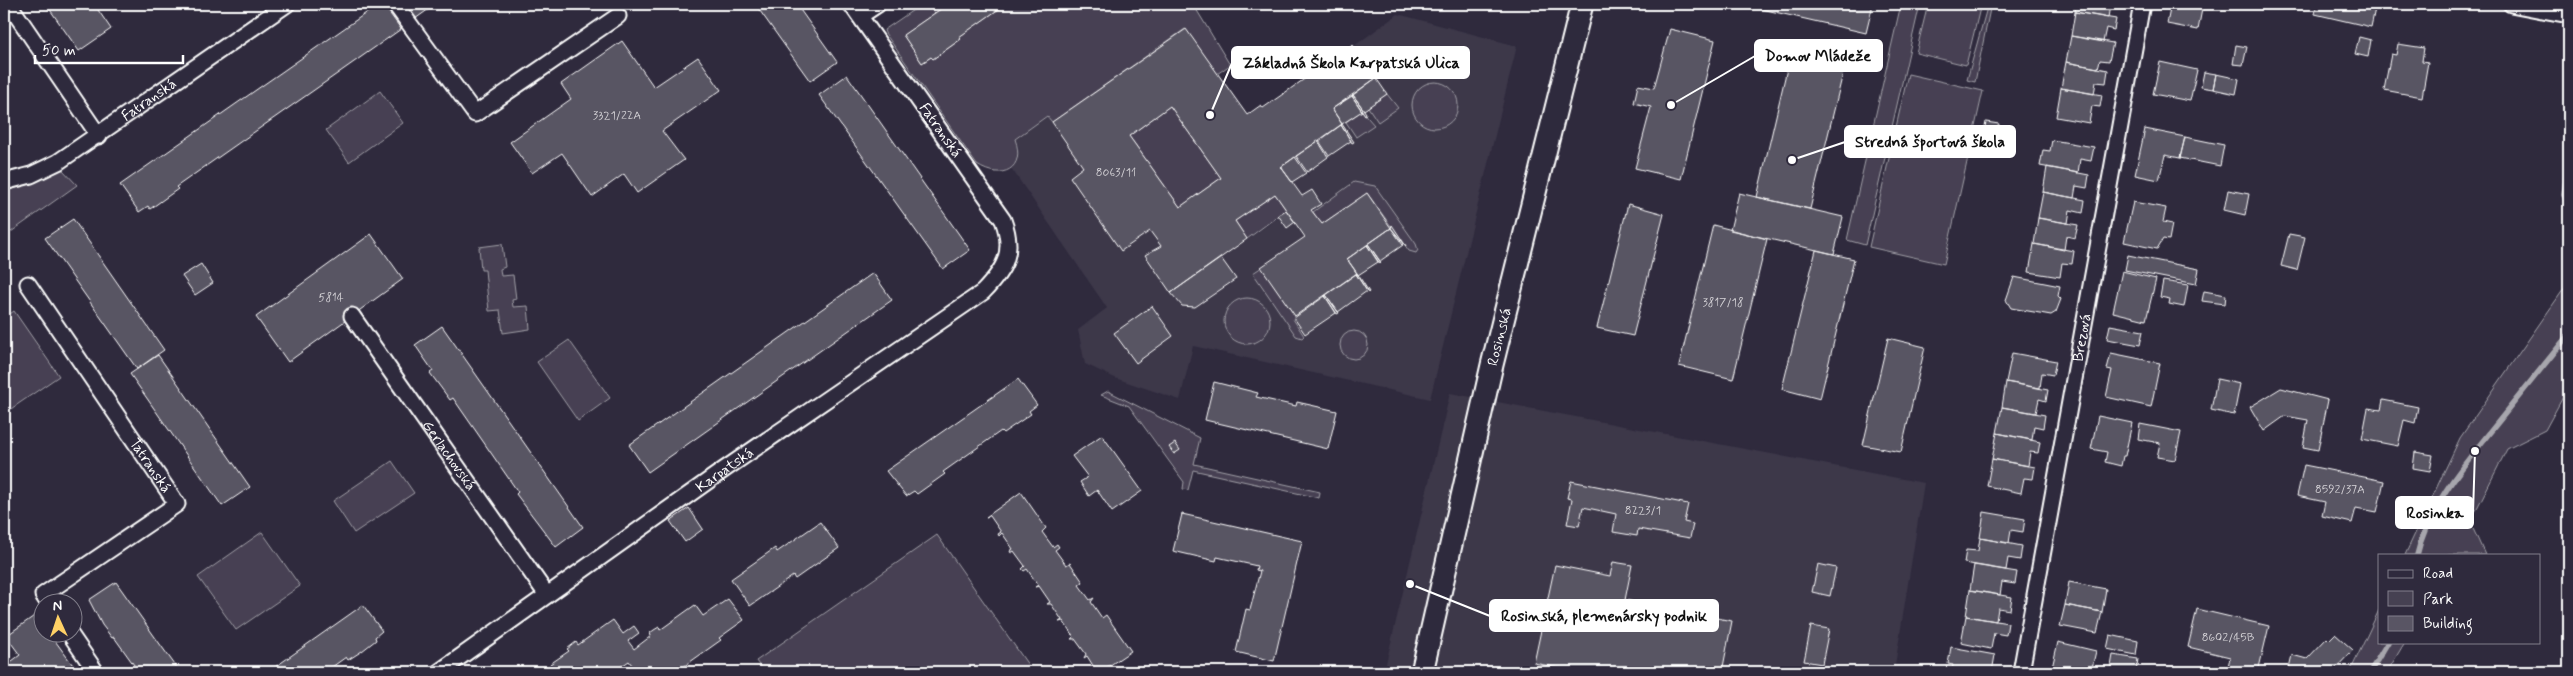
<svg xmlns="http://www.w3.org/2000/svg" width="2573" height="676" font-family="Mynerve,sans-serif">
  <rect width="100%" height="100%" fill="#2f2a3d"/>
  <filter id="ink" filterUnits="userSpaceOnUse"><feTurbulence type="fractalNoise" baseFrequency=".02" numOctaves="2"/><feDisplacementMap in="SourceGraphic" scale="10" xChannelSelector="R" yChannelSelector="G"/><feConvolveMatrix kernelMatrix="1 2 1 2 8 2 1 2 1" color-interpolation-filters="sRGB"/></filter>
  <g filter="url(#ink)">
    <path fill="#3c3749" d="M1398,14L1517,46L1430,399L1193,346L1180,400L1115,378L1085,364L1078,330L1107,308L1011,168L1015,163L1019,148L1015,139L1048,116L1083,167L1070,177L1121,251L1150,231L1161,246L1145,255L1182,306L1195,307L1236,280L1221,258L1279,217L1287,227L1295,222L1305,237L1253,273L1302,338L1305,337V334L1367,291L1369,293L1358,275L1378,262L1380,263V261L1403,245L1409,251L1375,186L1354,182L1313,212L1311,210L1321,203L1312,190L1302,196L1292,182L1306,173L1309,176L1307,172L1328,157L1330,160L1329,156L1351,141L1354,142L1342,124L1346,122L1356,137L1374,125L1364,110L1368,107L1397,109L1354,46Z
      M1450,393L1924,483L1894,672H1384Z"/>
    <path fill="#464152" stroke="#a2a0a8" d="M922,4H948L903,35L922,63L931,57L933,59L960,40L959,37L1006,4H1193L1230,65L1217,74L1185,29L1052,122L1047,116L1015,139C1026,169 1002,181 977,165L885,33L884,30Z
      M1901,4H1920L1865,245L1847,240Z
      M1928,4H1981L1966,65L1916,53Z
      M1988,4H1991L1975,82L1967,80Z
      M1908,74L1983,91L1944,264L1869,247Z
      M1412 105a23 23 0 1 1 46 0a23 23 0 1 1-46 0Z
      M380,91L403,123L349,162L326,130Z
      M1387,94L1398,108L1378,122L1368,107Z
      M1170,106L1221,178L1180,207L1129,136Z
      M1362,111L1374,125L1356,137L1346,122Z
      M62,169L77,185L4,237V191L33,183Z
      M1354,182L1375,186L1416,244L1418,250L1416,253L1409,251L1367,193L1322,224L1313,212Z
      M1275,194L1286,210L1247,239L1235,221Z
      M502,244L505,267L500,269L501,276L513,275L516,299L512,300L513,307L528,306L530,329L503,333L500,310L489,311L485,270H481L479,247Z
      M1262,267L1295,316L1293,319L1304,336L1302,338L1296,336L1253,273Z
      M2568,283L2569,386L2545,430L2507,449L2470,522L2485,555H2405L2460,438Z
      M1224 321a23 23 0 1 1 46 0a23 23 0 1 1-46 0Z
      M14,311L59,376L5,413L4,318Z
      M1340 345a14 14 0 1 1 28 0a14 14 0 1 1-28 0Z
      M569,340L610,398L578,421L537,362Z
      M1108,391L1200,438L1194,464L1320,492L1319,498L1193,470L1188,490L1183,489L1184,482L1129,406L1101,395Z
      M392,461L414,493L354,533L333,501Z
      M262,532L300,586L236,630L198,577Z
      M937,535L1033,672H764L756,661Z
      M2379,610V642H2405L2387,672H2350Z"/>
    <g fill="none" stroke-linecap="round" stroke-linejoin="round">
      <path stroke="#a7a6ad" stroke-width="5.5" d="M2569,159L2564,194L2569,209
        M2417,555C2429,504 2467,461 2499,421C2522,392 2546,363 2569,334
        M2370,672L2388,642"/>
    </g>
    <path fill="#595564" stroke="#fff" fill-rule="evenodd" d="M46,4H94L111,29L79,51Z
      M379,4H383L401,29L176,187L178,189L150,209L148,206L139,212L120,185Z
      M404,4H436L415,19Z
      M755,4H796L837,62L810,81Z
      M948,4H1006L959,37L961,39L933,59L931,57L922,63L903,35Z
      M1740,4H1873L1866,33Z
      M2076,4H2110L2108,18L2075,12Z
      M2171,4H2203L2198,30L2167,24Z
      M2317,4H2376L2371,27L2315,14Z
      M2075,12L2116,19L2114,30L2106,28L2103,42L2071,36Z
      M1186,29L1247,115L1261,105L1263,108L1353,45L1376,78L1332,109L1342,124L1281,167L1302,196L1312,190L1321,204L1311,210L1322,224L1367,193L1391,228L1347,259L1357,273L1295,316L1261,267L1305,237L1275,194L1235,221L1247,239L1171,293L1145,255L1161,246L1150,231L1121,251L1070,177L1083,167L1052,122ZM1170,106L1221,178L1180,207L1129,136Z
      M1670,29L1715,40L1681,179L1635,168L1651,107L1634,103L1638,85L1654,88Z
      M2071,36L2113,43L2109,61L2100,60L2098,68L2066,62Z
      M2359,37L2371,40L2368,57L2355,54Z
      M622,41L654,87L698,57L721,90L662,131L684,160L637,193L624,174L592,197L562,153L532,173L510,142L571,99L561,84Z
      M2398,44L2424,48L2422,61L2428,62L2422,97L2384,90L2391,54L2396,55Z
      M2236,45L2247,47L2243,65L2233,64Z
      M1790,56L1844,69L1810,209L1757,197Z
      M2066,62L2108,70L2106,83L2096,82L2094,94L2061,88Z
      M2160,62L2197,70L2190,101L2153,94Z
      M2204,72L2216,74L2213,89L2201,87Z
      M2216,74L2239,79L2236,94L2213,89Z
      M847,75L970,250L943,269L819,95Z
      M1376,78L1387,94L1364,110L1353,95Z
      M2061,88L2102,95L2100,107L2092,106L2089,123L2056,117Z
      M1353,95L1366,113L1365,115L1352,96Z
      M1352,96L1362,111L1342,124L1332,109Z
      M1986,122L1999,124L1996,144L1982,141Z
      M1342,124L1354,142L1352,143L1341,125Z
      M1341,125L1351,141L1329,156L1319,141Z
      M2145,129L2185,137L2180,158L2165,155L2159,180L2135,175Z
      M2185,137L2224,145L2220,166L2180,158Z
      M2052,140L2094,147L2091,161L2080,159L2078,173L2040,166L2043,150L2050,151Z
      M1318,141L1328,157L1307,172L1296,156Z
      M1295,157L1306,173L1292,182L1281,167Z
      M2047,167L2089,175L2087,188L2076,186L2074,198L2043,192Z
      M2228,190L2249,194L2245,215L2224,210Z
      M2043,192L2085,200L2083,213L2070,210L2068,223L2038,218Z
      M1739,193L1843,217L1834,254L1730,230Z
      M2133,202L2166,208L2163,222L2172,224L2169,240L2163,239L2157,249L2124,242Z
      M1628,204L1664,214L1633,336L1597,328Z
      M1286,210L1295,222L1287,228L1278,215Z
      M2038,218L2078,225L2075,238L2066,236L2064,250L2034,244Z
      M73,219L164,350L137,369L45,238Z
      M1392,225L1406,246L1391,228Z
      M1713,225L1767,239L1733,379L1679,366Z
      M1391,228L1403,245L1380,261L1368,244Z
      M371,234L403,279L288,362L256,317Z
      M2289,234L2305,237L2297,270L2281,266Z
      M1368,244L1381,263L1380,264L1367,245Z
      M2034,244L2074,251L2072,264L2062,263L2060,277L2029,272Z
      M1367,245L1378,262L1358,275L1347,259Z
      M1816,250L1854,259L1820,399L1782,389Z
      M2128,255L2199,269L2196,284L2125,270Z
      M1221,258L1236,279L1195,307L1182,306L1171,293Z
      M201,264L213,283L195,295L182,276Z
      M2122,271L2156,279L2146,320L2113,312Z
      M873,273L892,300L648,472L629,445Z
      M1357,273L1369,292L1368,293L1356,274Z
      M1356,274L1367,291L1338,312L1326,295Z
      M2014,277L2060,286L2058,296L2061,299L2056,312L2051,315L2011,308L2006,300Z
      M2163,281L2188,285L2184,307L2169,304L2170,299L2160,297Z
      M2204,291L2226,295L2225,304L2202,301Z
      M1326,295L1339,313L1337,314L1325,296Z
      M1325,296L1336,313L1305,334L1294,318Z
      M1152,306L1173,336L1136,363L1114,333Z
      M2110,325L2143,331L2140,345L2107,339Z
      M442,326L583,527L556,547L516,494L518,492L453,398L450,400L430,373L433,371L415,345Z
      M1888,338L1925,347L1901,452L1863,445Z
      M2012,353L2056,361L2053,375L2042,373L2040,388L2006,382Z
      M2111,353L2160,363L2151,407L2106,397L2112,370L2107,369Z
      M158,355L250,487L222,506L130,374Z
      M1018,379L1037,405L1029,411L1031,414L1003,433L1001,431L943,472L945,474L917,494L914,491L906,496L886,471Z
      M2217,379L2240,384L2234,415L2211,410Z
      M1214,382L1258,393L1256,397L1296,406L1297,402L1337,411L1328,449L1205,420Z
      M2006,382L2048,390L2046,401L2039,399L2036,413L2002,407Z
      M2281,388L2328,400L2318,450L2303,447L2308,420L2285,416L2264,431L2250,407Z
      M2383,400L2418,407L2415,423L2404,420L2398,446L2362,439L2368,408L2381,410Z
      M2002,407L2045,415L2043,428L2034,426L2032,440L1997,433Z
      M2098,416L2132,423L2125,456H2123L2121,466L2105,462L2107,452L2091,449Z
      M2140,424L2181,432L2175,460L2157,457L2160,443L2138,439Z
      M1997,433L2040,442L2038,453L2030,452L2028,466L1992,459Z
      M1102,435L1142,491L1112,512L1097,490L1089,496L1080,482L1088,477L1072,456Z
      M1175,443L1180,450L1174,454L1169,447Z
      M2415,452L2433,455L2430,471L2413,468Z
      M1992,459L2035,467L2033,479L2024,478L2021,493L1987,486Z
      M2304,465L2384,481L2377,512L2356,508L2352,523L2322,516L2325,502L2297,496Z
      M1571,481L1688,504L1684,522L1693,524L1690,538L1638,529L1637,536L1613,532L1616,514L1583,507L1579,526L1567,524L1572,499L1567,498Z
      M1021,492L1046,528L1042,532L1053,547L1057,544L1059,547L1055,550L1066,565L1070,563L1083,582L1079,585L1090,600L1094,598L1091,602L1102,618L1106,615L1131,651L1100,672H1097L1087,656L1084,658L1086,654L1075,639H1071L1074,637L1063,621L1059,622L1062,620L1051,604H1047L1050,602L1039,586L1035,587L1038,585L1027,569L1024,571L1022,569L1025,566L1014,551L1011,553L1010,551L1013,549L1002,533L999,536L998,534L1001,532L990,516L986,517Z
      M689,508L703,529L685,542L670,521Z
      M1984,512L2025,519L2023,532L2011,530L2009,543L1980,538Z
      M1182,514L1302,541L1274,661L1236,652L1246,609L1250,610L1260,571L1256,570L1257,566L1217,557L1216,561L1173,551Z
      M820,522L839,548L795,579L793,576L750,606L731,579L775,548L777,552Z
      M1980,538L2022,546L2020,560L2008,558L2006,570L1964,563L1966,550L1978,551Z
      M1613,562L1632,565L1625,600L1732,621L1722,672H1580L1534,663L1555,565L1610,576Z
      M1818,564L1836,568L1830,596L1812,592Z
      M1974,565L2017,572L2015,584L2002,582L2000,595L1970,590Z
      M116,582L162,647L180,672H139L114,637L112,638L102,625L89,600Z
      M2069,582L2106,589L2102,612L2065,605Z
      M1970,590L2012,597L2010,610L1998,608L1996,621L1966,616Z
      M728,599L744,620L719,638L721,640L676,672H637L629,661L613,672H556L550,664L569,651L567,649L576,642L578,645L613,620L623,634L634,626L639,633L628,641L634,649L651,636L650,633L654,630L659,627L660,630L695,605L703,616Z
      M363,605L382,631L375,637L376,640L362,651L348,660L346,657L325,672H268Z
      M2065,605L2102,612L2097,633L2060,626Z
      M2197,609L2269,626L2258,672H2227L2230,657L2188,647Z
      M37,614L42,622V634H50L78,672H4V667L20,655L6,636Z
      M1966,616L2008,623L2006,635L1994,633L1991,649L1961,643Z
      M1811,626L1829,629L1822,664L1804,661Z
      M2335,634L2353,650L2332,672H2288L2292,655L2307,659L2327,638L2329,640Z
      M2110,635L2138,641L2136,655L2107,649Z
      M2058,642L2096,651L2091,672H2051Z
      M1951,647L1995,655L1992,672H1952L1953,665L1948,664Z
      M2113,655L2138,659L2136,672H2110Z"/>
    <g fill="none" stroke-linecap="round" stroke-linejoin="round">
      <g stroke="#fff" stroke-width="19">
        <g id="street">
          <path d="M9,4L99,136"/>
          <path d="M395,4L475,114L618,16"/>
          <path d="M2511,4L2569,15"/>
          <path d="M860,16L878,4"/>
          <path id="s1" d="M4,182L31,175L58,162L287,4"/>
          <path id="s2" d="M28,284L177,504L43,595L49,604"/>
          <path id="s3" d="M352,316L547,595"/>
          <path d="M70,634L96,672"/>
          <path id="s4" d="M439,672L722,471L983,292C1005,269 1015,252 1003,220L851,4"/>
          <path id="s5" d="M2021,672L2142,4"/>
        </g>
      </g>
      <g stroke="#fff" stroke-width="25">
        <g id="secondary">
          <path id="s6" d="M1422,672L1492,365L1582,4"/>
        </g>
      </g>
      <use href="#street" stroke="#2f2a3d" stroke-width="15"/>
      <use href="#secondary" stroke="#2f2a3d" stroke-width="21"/>
    </g>
  </g>
  <g text-anchor="middle" stroke-width="4.5" stroke-linejoin="round" paint-order="stroke">
    <g font-size="12" fill="#d6d4d8">
      <text x="617" y="119">3321/22A</text>
      <text x="1116" y="176">8063/11</text>
      <text x="331" y="301">5814</text>
      <text x="1723" y="306">3817/18</text>
      <text x="2340" y="493">8592/37A</text>
      <text x="1643" y="514">8223/1</text>
      <text x="2228" y="641">8602/45B</text>
    </g>
    <g font-size="15" fill="#fff" stroke="#2f2a3d">
      <text dy="5" stroke="none"><textPath href="#s1" startOffset="168">Fatranská</textPath></text>
      <text transform="translate(941 130) rotate(55)" y="5">Fatranská</text>
      <text dy="5" stroke="none"><textPath href="#s6" startOffset="344">Rosinská</textPath></text>
      <text dy="5" stroke="none"><textPath href="#s5" startOffset="340">Brezová</textPath></text>
      <text dy="5" stroke="none"><textPath href="#s3" startOffset="170">Gerlachovská</textPath></text>
      <text dy="5" stroke="none"><textPath href="#s2" startOffset="219">Tatranská</textPath></text>
      <text dy="5" stroke="none"><textPath href="#s4" startOffset="350">Karpatská</textPath></text>
    </g>
  </g>
  <path fill="none" stroke="#fff" stroke-width="2" d="M1671 105L1755 56M1210 115L1232 63M1792 160L1845 142M2475 451L2473 513M1410 584L1490 616"/>
  <g fill="#fff" stroke="#2f2a3d" stroke-width="2">
    <circle cx="1671" cy="105" r="5"/>
    <circle cx="1210" cy="115" r="5"/>
    <circle cx="1792" cy="160" r="5"/>
    <circle cx="2475" cy="451" r="5"/>
    <circle cx="1410" cy="584" r="5"/>
  </g>
  <g fill="#fff" stroke="#fff" stroke-width="2">
    <rect x="1755" y="40" width="127" height="31" rx="5"/>
    <rect x="1232" y="47" width="237" height="31" rx="5"/>
    <rect x="1845" y="126" width="170" height="31" rx="5"/>
    <rect x="2396" y="497" width="77" height="31" rx="5"/>
    <rect x="1490" y="600" width="228" height="31" rx="5"/>
  </g>
  <g font-size="16" text-anchor="middle" font-weight="bold" fill="#111">
    <text x="1818" y="61">Domov Mládeže</text>
    <text x="1351" y="68">Základná Škola Karpatská Ulica</text>
    <text x="1930" y="147">Stredná športová škola</text>
    <text x="2435" y="518">Rosinka</text>
    <text x="1604" y="621">Rosinská, plemenársky podnik</text>
  </g>
  <rect width="2573" height="676" fill="none" stroke="#2f2a3d" stroke-width="20"/>
  <rect x="10" y="10" width="2553" height="656" fill="none" stroke="#fff" stroke-width="2" filter="url(#ink)"/>
  <rect x="2378" y="554" width="162" height="90" fill="#2f2a3d" stroke="#827f8b"/>
  <rect x="2388" y="570" width="25" height="8" fill="#2f2a3d" stroke="#827f8b"/>
  <text x="2423" y="578" font-size="15" fill="#ffffff">Road</text>
  <rect x="2388" y="591" width="25" height="15" fill="#464152" stroke="#827f8b"/>
  <text x="2423" y="604" font-size="15" fill="#ffffff">Park</text>
  <rect x="2388" y="616" width="25" height="15" fill="#595564" stroke="#827f8b"/>
  <text x="2423" y="628" font-size="15" fill="#ffffff">Building</text>
  <g transform="translate(58 618) rotate(357)"><circle r="24" fill="#2f2a3d" stroke="#827f8b"/>
  <path d="M0-4L9 19L0 12L-9 19Z" fill="#ffd166"/>
  <text y="-8" font-size="14" font-weight="bold" text-anchor="middle" fill="#ffffff">N</text>
  </g>
  <path d="M35 55v8h148v-8" fill="none" stroke="#ffffff" stroke-width="2.5"/>
  <text x="42" y="55" font-size="15" fill="#ffffff" stroke="#2f2a3d" stroke-width="4" paint-order="stroke">50 m</text>
</svg>
